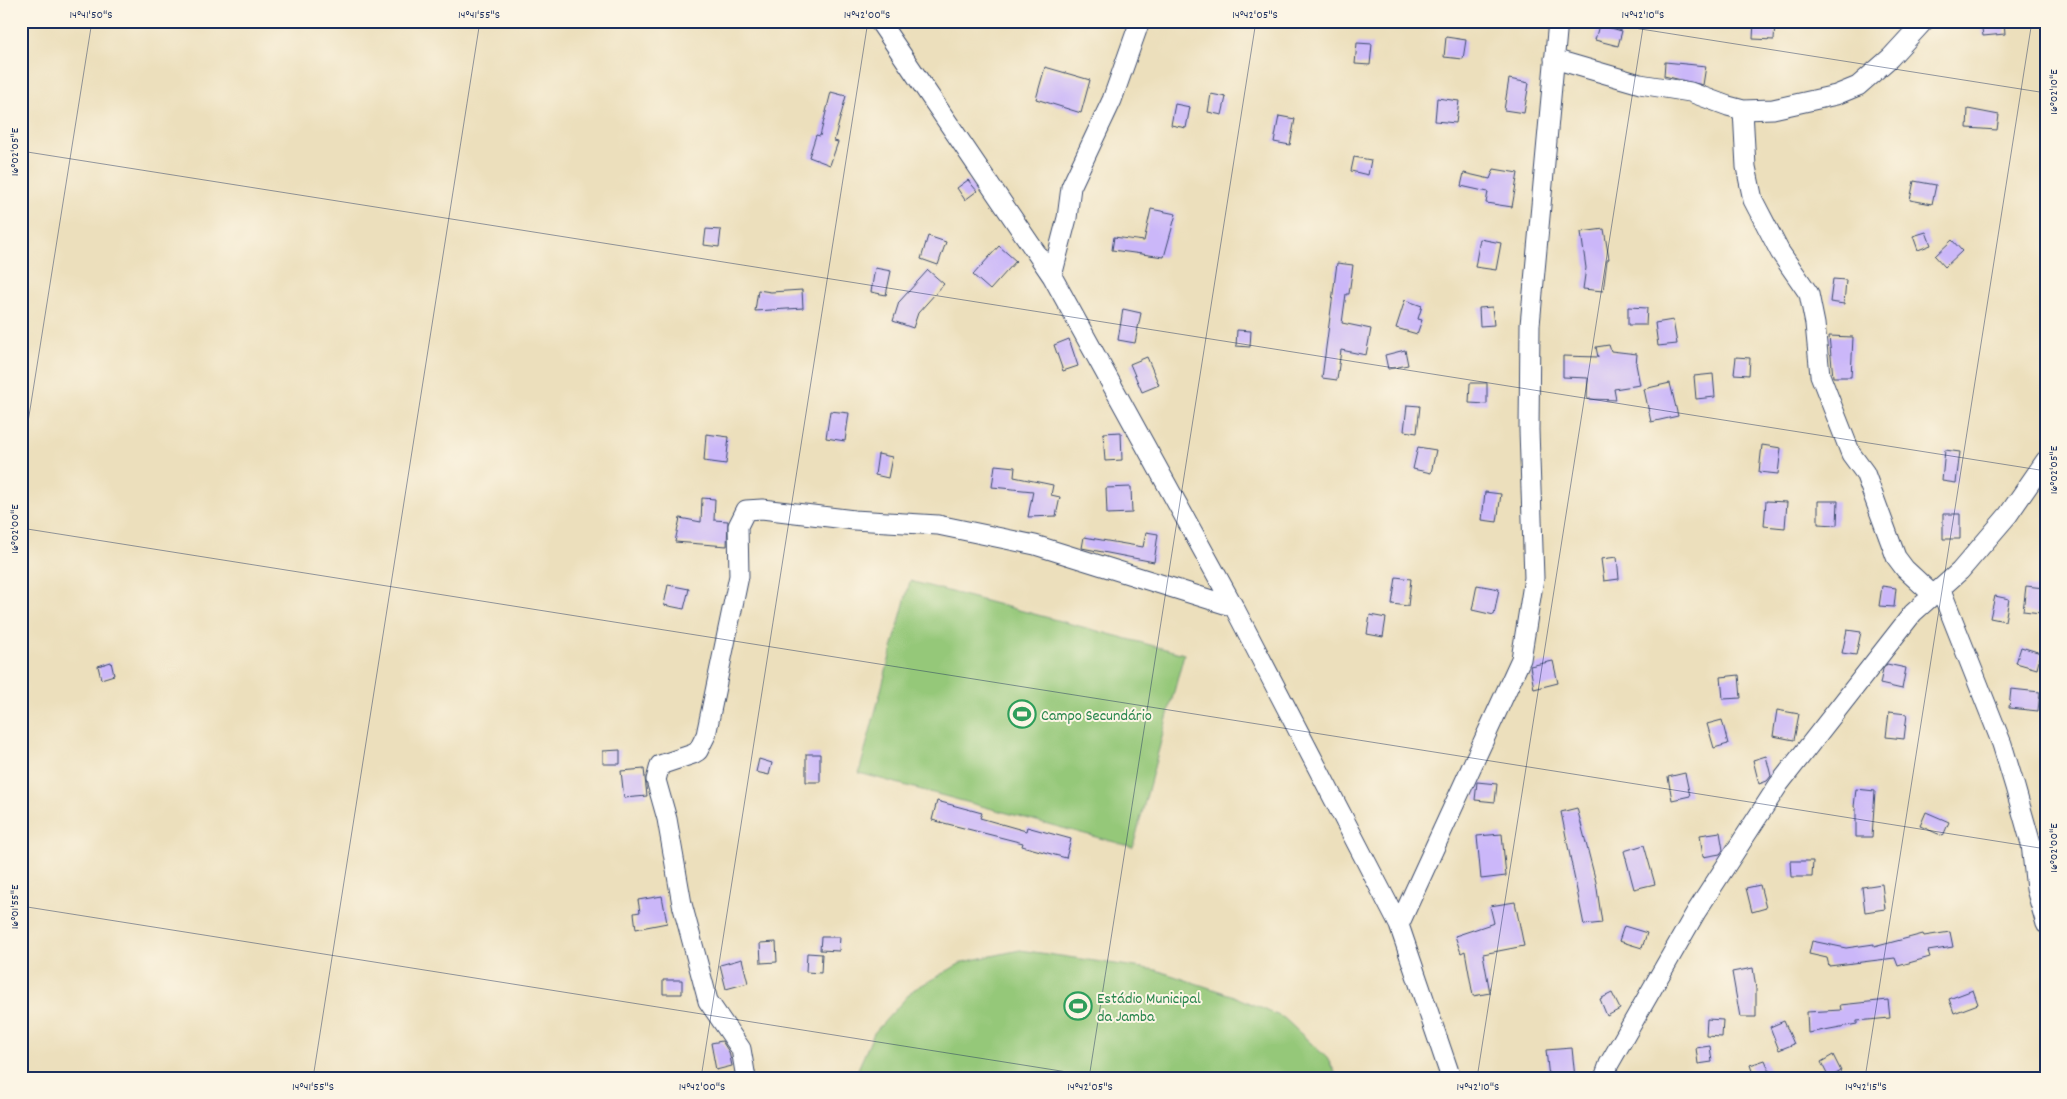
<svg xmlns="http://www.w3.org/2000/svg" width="2067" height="1099" font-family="Dekko,sans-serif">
  <rect width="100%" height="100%" fill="#fcf5e5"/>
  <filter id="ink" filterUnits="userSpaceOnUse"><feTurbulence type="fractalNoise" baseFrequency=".02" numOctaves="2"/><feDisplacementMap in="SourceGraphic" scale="10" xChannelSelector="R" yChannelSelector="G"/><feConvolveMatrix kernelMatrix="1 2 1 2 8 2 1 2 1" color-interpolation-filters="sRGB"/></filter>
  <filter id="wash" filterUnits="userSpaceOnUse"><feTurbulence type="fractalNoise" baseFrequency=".0096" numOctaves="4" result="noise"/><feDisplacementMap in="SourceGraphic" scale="20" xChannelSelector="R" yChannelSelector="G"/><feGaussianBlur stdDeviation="1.12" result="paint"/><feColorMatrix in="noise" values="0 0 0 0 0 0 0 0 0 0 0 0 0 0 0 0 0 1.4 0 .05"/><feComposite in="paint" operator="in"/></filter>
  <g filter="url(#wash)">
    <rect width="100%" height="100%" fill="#ecdfbc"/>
    <path fill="#95c879" stroke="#587c6c" d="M910,581L1184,654L1133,847L859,773Z
      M1020,950L1156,970L1231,995L1284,1018L1327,1058L1338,1078H854L874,1033L913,990L963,962Z"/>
    <g id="blocks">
      <path fill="#cbb7f9" d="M1754,21H1775L1774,40L1753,39Z
        M1981,21H2004L2005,34L1983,36Z
        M1599,25L1622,31L1618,46L1595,40Z
        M1446,37L1466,40L1463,59L1444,57Z
        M1357,43L1372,44L1370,65L1355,64Z
        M1665,62L1706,66L1703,85L1664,76Z
        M1045,67L1090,80L1081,113L1036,99Z
        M1509,79L1529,83L1524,113L1504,110Z
        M831,92L846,96L834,141L838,142L830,165L809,157L816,135L820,136Z
        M1211,94L1226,97L1222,115L1208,112Z
        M1437,98L1459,101L1456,123L1435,121Z
        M1175,104L1190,107L1186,128L1171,125Z
        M1968,109L1999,115L1997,130L1967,128Z
        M1279,116L1295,119L1290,145L1274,142Z
        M1354,157L1371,160L1368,175L1351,171Z
        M1494,169L1518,173L1512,207L1486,203L1488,192L1461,186L1464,173L1490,179Z
        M968,180L977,191L965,200L957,188Z
        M1914,181L1936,185L1932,204L1910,200Z
        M1151,209L1176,214L1164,257L1112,250L1114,237L1144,241Z
        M706,229L721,230L719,247L704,245Z
        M1604,229L1609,259L1607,260L1603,291L1583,289L1586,268L1581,232Z
        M1926,232L1931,245L1918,250L1913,236Z
        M928,236L946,242L938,265L921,259Z
        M1480,239L1501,243L1496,270L1475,267Z
        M1952,240L1962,251L1945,267L1935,256Z
        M999,246L1016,261L990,290L973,275Z
        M1337,263L1353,265L1349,294H1346L1342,323L1371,329L1366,355L1341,350L1337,380L1322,378Z
        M875,268L891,271L886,295L871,292Z
        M928,270L944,284L918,313L913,328L893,321L899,302Z
        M1833,279L1846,280L1844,304L1830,302Z
        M758,290L771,292L802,290L803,308L755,311Z
        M1405,300L1422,306L1418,319L1422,320L1417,334L1396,328Z
        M1492,307L1494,325L1480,326L1479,308Z
        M1628,307L1647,308L1646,325H1628Z
        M1123,309L1141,313L1135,343L1118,340Z
        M1673,320L1677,344L1658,346L1655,323Z
        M1237,330L1251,331L1250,347L1236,346Z
        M1829,336L1853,337L1851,377H1833Z
        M1069,339L1078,366L1063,371L1054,345Z
        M1609,345L1611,351L1637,354L1636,364L1640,385L1614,389L1616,400L1587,399L1588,378L1563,377V356L1598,357L1596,347Z
        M1405,350L1408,365L1388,369L1385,355Z
        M1147,357L1159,385L1142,392L1130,364Z
        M1736,357L1750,358L1749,375L1734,374Z
        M1713,374L1715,397L1696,399L1694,376Z
        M1470,383H1487V404L1469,403Z
        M1670,383L1678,416L1651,422L1644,389Z
        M1407,405L1420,406L1417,433L1404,431Z
        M830,411L849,413L845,441L826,438Z
        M1121,432L1122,460L1105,461L1103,433Z
        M706,434L729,437L726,464L704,461Z
        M1762,445L1781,448L1778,474L1759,472Z
        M1418,447L1436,450L1431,473L1413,469Z
        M1945,450L1960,452L1956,483L1942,481Z
        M878,454L892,457L888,478L875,475Z
        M995,465L1015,467L1014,477L1053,485L1051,495L1060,497L1056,516L1028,517L1033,491L992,487Z
        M1131,487L1132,513L1107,514L1106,488Z
        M1485,492L1501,494L1497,522L1482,520Z
        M702,498L715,499L714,520L728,521L727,546L675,542L680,518L701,522Z
        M1766,501L1787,502L1785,528L1764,526Z
        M1818,501H1838L1837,525L1818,524Z
        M1943,514H1960V539H1943Z
        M1146,532L1158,534L1154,562L1082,548L1084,537L1143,547Z
        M1617,557L1619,579L1604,581L1601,559Z
        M1396,577L1411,579L1408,606L1392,604Z
        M668,585L689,589L684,609L664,605Z
        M1477,585L1499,589L1494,615L1472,610Z
        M1882,586L1896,588L1894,607L1879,606Z
        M2026,586L2044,588L2041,613L2023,611Z
        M1995,596L2009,599L2005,621L1990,618Z
        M1370,615L1386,618L1383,637L1367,634Z
        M1847,630L1861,632L1856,655L1842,653Z
        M2021,647L2041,653L2037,669L2016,663Z
        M1553,661L1558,683L1534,689L1530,666Z
        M111,662L114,675L101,679L98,666Z
        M1887,664L1906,668L1902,689L1880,684L1883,669Z
        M1739,675L1741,698L1723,699L1721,677Z
        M2011,689L2040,692L2038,711L2009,708Z
        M1777,710L1799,714L1794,740L1773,736Z
        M1889,712L1907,714L1904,739L1886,737Z
        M1722,720L1728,744L1714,748L1707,724Z
        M620,750V764H603V751Z
        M806,754H820V782H806Z
        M1766,756L1771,776L1767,781L1759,784L1753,760Z
        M759,759L772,763L769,775L756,772Z
        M644,769L647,796L624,798L621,771Z
        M1685,773L1690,796L1672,800L1668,777Z
        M1477,782L1497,784L1495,802L1475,800Z
        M1856,789L1875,791L1872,837H1856V808L1854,807Z
        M937,801L982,813L980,818L1026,831L1027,827L1071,839L1066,858L1022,846L1023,843L932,820Z
        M1577,808L1596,882L1602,923L1584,925L1561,812Z
        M1926,812L1949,822L1943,836L1920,826Z
        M1720,832L1723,850L1720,854L1703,857L1700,835Z
        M1502,834L1506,876L1481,879L1477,836Z
        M1644,845L1655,884L1634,889L1624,851Z
        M1790,861H1813L1812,877H1791Z
        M1882,884L1885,909L1865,912L1862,887Z
        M1760,885L1766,908L1752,912L1746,888Z
        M662,896L667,923L636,929L634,913L640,912L638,900Z
        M1515,902L1524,946L1483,954L1490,993L1473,996L1465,951L1461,953L1455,936L1494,923L1490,906Z
        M1624,926L1647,933L1642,948L1619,941Z
        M1950,932L1953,947L1928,951L1930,957L1898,966L1895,958L1829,966L1827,958L1809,954L1812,941L1846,948L1874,944V947L1923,934L1924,936Z
        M821,937H840L839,951L820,950Z
        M776,942L777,962L761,963L760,943Z
        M807,953L822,954L821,973L806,972Z
        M742,959L748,983L726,989L720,965Z
        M1753,968L1756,989V1017H1740L1732,972Z
        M663,980H682V994H663Z
        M1973,990L1978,1004L1954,1013L1949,999Z
        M1612,993L1620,1009L1607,1016L1600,999Z
        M1888,1000L1890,1018L1857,1021V1024L1808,1033L1807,1012L1841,1010L1840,1005Z
        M1707,1019L1723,1020L1722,1037L1706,1036Z
        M1784,1021L1794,1044L1779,1050L1770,1027Z
        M722,1041L729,1052L732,1066L716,1070L711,1043Z
        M1710,1046L1712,1062L1698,1064L1696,1048Z
        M1572,1048L1575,1078H1549L1546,1050Z
        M1833,1055L1841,1071L1829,1078L1821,1062Z
        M1765,1060L1770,1072L1754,1077L1750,1065Z"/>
    </g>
  </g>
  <g filter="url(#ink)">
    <use href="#blocks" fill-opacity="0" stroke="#3a496c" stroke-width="1"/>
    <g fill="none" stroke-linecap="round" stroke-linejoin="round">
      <g stroke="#3a496c" stroke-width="21">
        <path id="minor" d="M879,21L1052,276L1234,607L1399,925L1451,1078
          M1554,59L1640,84L1690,92L1728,106L1743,110L1773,109L1836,95L1858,86L1890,58L1924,21
          M1743,110L1746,167L1753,200L1780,252L1809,294L1815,324L1820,375L1851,454L1865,473L1896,557L1905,569L1934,596
          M1052,276L1067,218L1071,187L1112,100L1140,21
          M1941,590L2002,744L2015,787L2031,844L2036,889L2046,924
          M1399,925L1521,659L1534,578L1529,430L1530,325L1558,21
          M746,1078L741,1049L708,1001L682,904L667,819L656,780L660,765L693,754L698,751L706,735L739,576L738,526L746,510L762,509L854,520L938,525L1035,545L1234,607
          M1604,1078L1609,1064L1696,912L1779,784L1913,613L1960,571L2008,515L2046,460"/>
      </g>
      <use href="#minor" stroke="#fff" stroke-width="19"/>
    </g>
  </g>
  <path fill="none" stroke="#1b2f5e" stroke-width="1" stroke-opacity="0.45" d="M1590,21L2046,93M21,151L2046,471M21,466L92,21M21,528L2046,849M21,906L1105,1078M313,1078L480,21M701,1078L868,21M1089,1078L1256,21M1477,1078L1644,21M1865,1078L2032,21"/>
  <defs>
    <g id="stadium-ring" transform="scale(1.4375)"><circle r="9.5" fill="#fcf5e5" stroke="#2e9e5b" stroke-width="1.5"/><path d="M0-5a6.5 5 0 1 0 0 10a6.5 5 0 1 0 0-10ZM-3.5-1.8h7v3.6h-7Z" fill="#2e9e5b"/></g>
  </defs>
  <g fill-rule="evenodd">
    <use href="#stadium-ring" x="1022" y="714"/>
    <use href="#stadium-ring" x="1078" y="1006"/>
  </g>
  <g text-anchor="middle" stroke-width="4" stroke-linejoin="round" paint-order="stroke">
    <g font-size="16" fill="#27864d" stroke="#fcf5e5" text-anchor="start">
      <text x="1041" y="720">Campo Secundário</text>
      <text x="1097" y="1003">Estádio Municipal<tspan x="1097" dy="18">da Jamba</tspan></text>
    </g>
  </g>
  <rect width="2067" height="1099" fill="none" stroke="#fcf5e5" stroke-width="55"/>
  <rect x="28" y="28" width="2012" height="1044" fill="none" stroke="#1b2f5e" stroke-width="2"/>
  <g font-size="12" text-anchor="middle" fill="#1b2f5e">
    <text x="91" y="18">14°41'50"S</text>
    <text x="479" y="18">14°41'55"S</text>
    <text x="867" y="18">14°42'00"S</text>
    <text x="1255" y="18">14°42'05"S</text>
    <text x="1643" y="18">14°42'10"S</text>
    <text transform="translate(2053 92) rotate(-90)" y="4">16°02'10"E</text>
    <text transform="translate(14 152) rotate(-90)" y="4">16°02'05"E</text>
    <text transform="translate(2053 470) rotate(-90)" y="4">16°02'05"E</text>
    <text transform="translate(14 529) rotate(-90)" y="4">16°02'00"E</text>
    <text transform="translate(2053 848) rotate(-90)" y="4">16°02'00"E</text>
    <text transform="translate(14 907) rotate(-90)" y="4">16°01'55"E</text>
    <text x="313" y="1090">14°41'55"S</text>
    <text x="702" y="1090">14°42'00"S</text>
    <text x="1090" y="1090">14°42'05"S</text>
    <text x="1478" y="1090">14°42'10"S</text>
    <text x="1866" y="1090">14°42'15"S</text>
  </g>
</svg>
